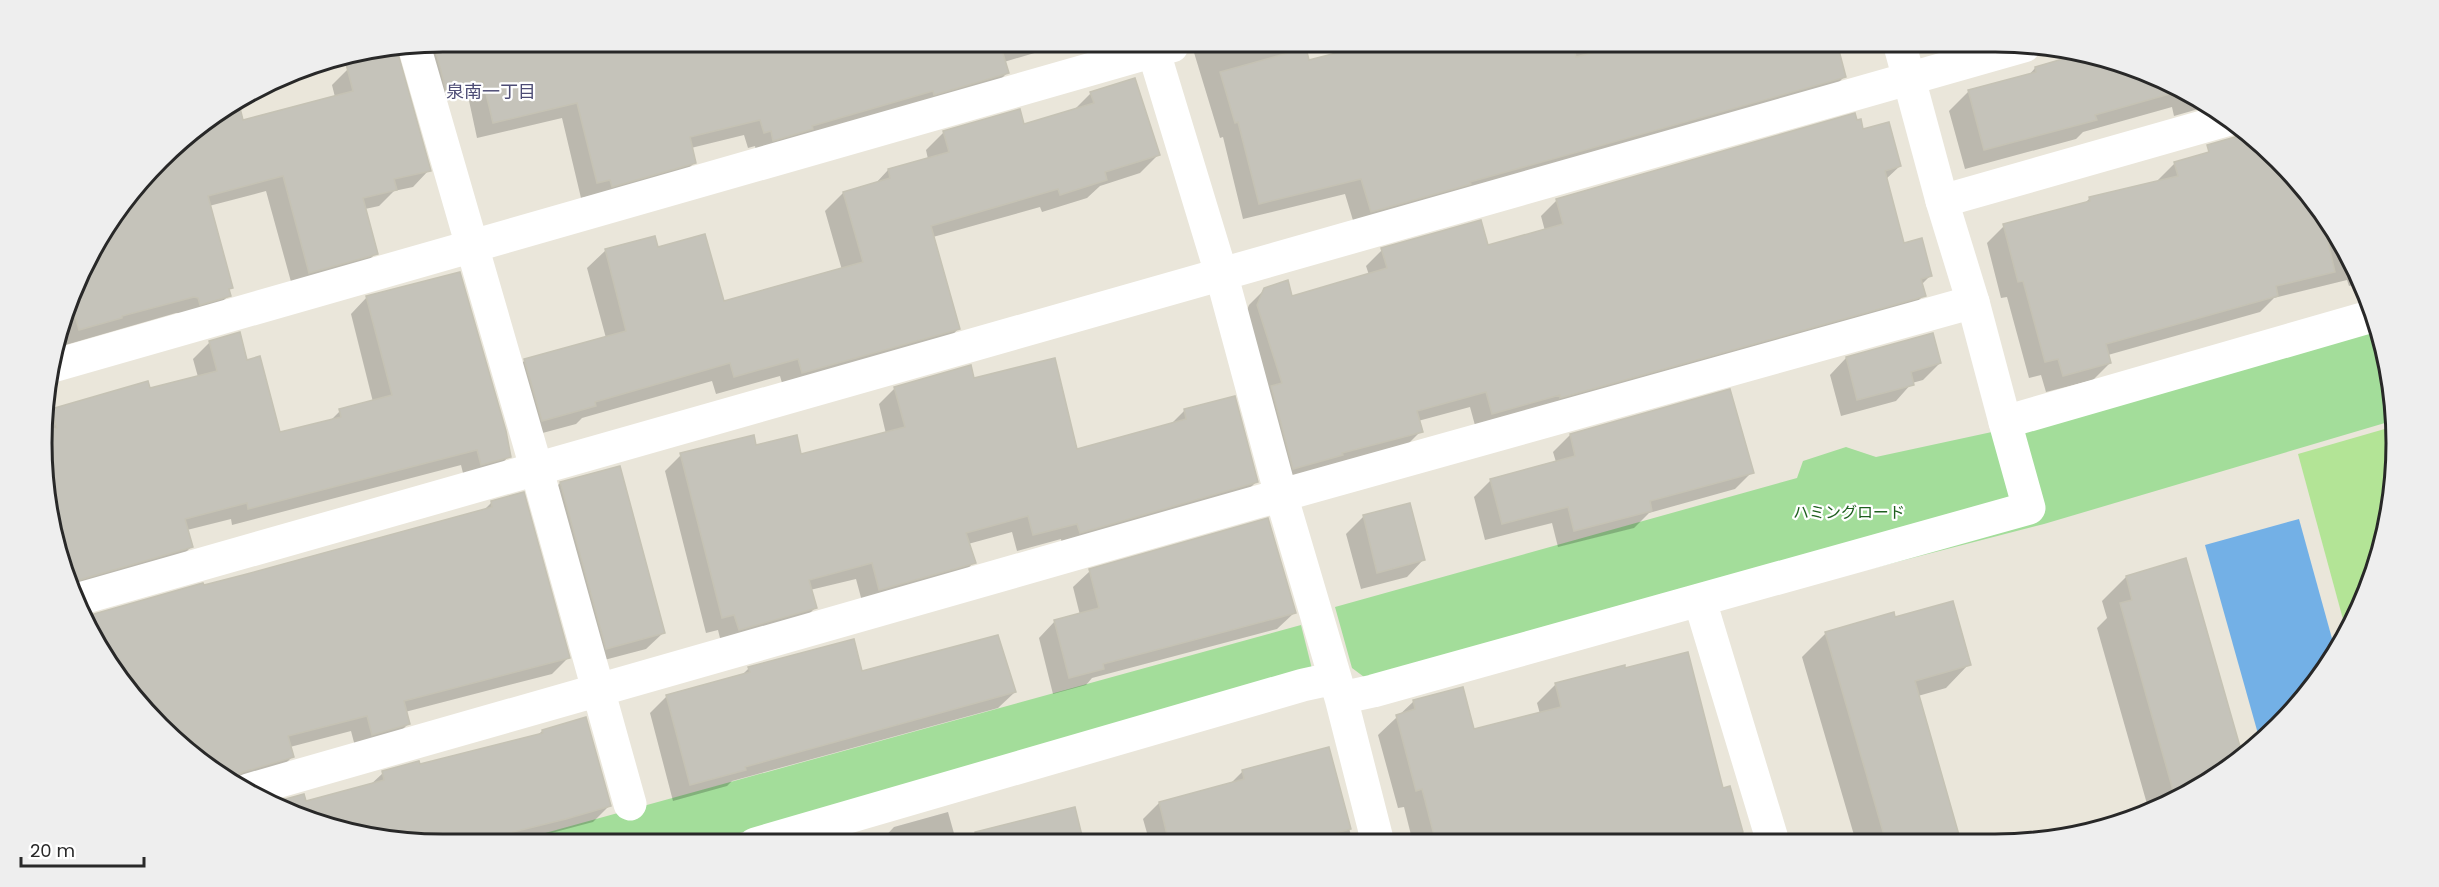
<svg xmlns="http://www.w3.org/2000/svg" width="2439" height="887" font-family="Poppins,'Noto Sans JP',sans-serif">
  <rect width="100%" height="100%" fill="#eae6da"/>
  <path fill="#a3dd9a" d="M2379,328L2394,391L2395,420L2044,524L1387,694L1352,668L1335,607L1797,478L1803,461L1846,447L1876,457L2015,427Z
    M1301,625L1313,673L700,844L502,845Z"/>
  <path fill="#b3e496" d="M2395,426L2396,469L2383,547L2347,634L2298,454Z"/>
  <path fill="#73b0e6" d="M2299,519L2336,653L2265,740L2260,741L2205,545Z"/>
  <path fill="#0003" d="M1860,43L1857,46L1838,51L1844,77L1828,93L1355,227L1345,194L1243,219L1223,137L1220,138L1192,46L1304,45L1308,61L1371,45Z
    M1058,46L1004,62L1007,73L991,89L757,155L755,146L748,148L744,135L691,148L695,162L679,178L581,198L562,118L477,138L468,96L431,104L419,64L433,49Z
    M2097,55L2173,83L2209,106L2174,116L2172,107L2083,132L2076,139L1965,169L1949,111L1968,92L2028,76L2035,68Z
    M348,69L429,170L413,187L394,191L379,206L365,209L376,253L360,269L293,289L266,191L209,206L231,288L228,291L229,295L212,312L176,313L62,346L60,343L84,266L125,199L179,142L238,105L242,122L335,97L332,85Z
    M1091,93L1158,155L1140,173L1100,186L1087,198L1042,212L1040,207L933,237L959,328L941,347L784,390L780,376L716,394L712,381L582,418L576,424L524,438L507,378L525,360L606,338L587,268L606,250L657,249L722,303L842,270L825,211L843,193L875,184L888,170L928,159L926,150L944,132L1023,126L1073,111Z
    M1862,131L1900,166L1885,180L1903,245L1930,276L1921,285L1924,295L1908,311L1476,429L1470,407L1418,421L1421,431L1405,447L1278,484L1242,322L1249,305L1265,289L1291,297L1369,275L1366,266L1382,250L1487,247L1545,231L1541,216L1557,200Z
    M2262,146L2297,179L2343,242L2361,283L2349,286L2347,280L2274,298L2260,312L2108,355L2110,363L2093,380L2046,392L2041,375L2029,378L2007,297L2001,298L1987,243L2004,226L2084,204L2090,198L2159,182L2158,180L2175,163L2221,158Z
    M367,297L509,456L493,473L465,481L461,465L232,525L231,519L187,530L191,547L175,563L76,591L56,547L43,470L45,418L52,410L149,390L198,377L193,359L210,342L246,362L279,434L329,422L340,411L373,402L351,314Z
    M1846,358L1940,363L1923,380L1912,383L1896,401L1841,416L1830,375Z
    M973,379L1076,451L1169,426L1184,411L1234,398L1256,482L1240,498L1063,549L1061,539L1017,551L1012,532L968,544L974,562L958,579L863,605L856,579L810,590L815,608L799,624L722,646L718,630L706,633L665,471L681,455L755,446L800,456L886,434L879,404L895,388Z
    M1729,391L1752,472L1735,489L1649,513L1634,528L1558,547L1552,523L1485,540L1474,497L1491,480L1556,462L1553,452L1570,435Z
    M560,483L663,633L646,649L589,664L544,500Z
    M522,494L568,658L552,674L405,712L408,724L392,740L356,750L351,731L290,747L292,757L276,773L237,785L220,777L159,727L110,667L88,618L483,511L491,503Z
    M1409,505L1423,560L1407,577L1361,589L1346,534L1363,517Z
    M1090,571L1294,613L1277,629L1092,678L1086,685L1053,694L1039,638L1055,621L1080,615L1073,587Z
    M2126,577L2242,758L2173,804L2149,811L2097,628L2107,618L2102,601Z
    M1894,619L1969,664L1946,688L1918,696L1960,842H1856L1802,657L1826,633Z
    M749,668L861,672L1015,692L998,708L732,781L727,786L673,801L650,713L667,696L742,675Z
    M1556,684L1722,790L1741,831L1733,839L1734,842L1413,843L1404,807L1398,808L1378,735L1414,701L1473,731L1540,714L1537,703Z
    M542,731L609,806L593,822L506,845H444L340,831L277,803L303,795L305,803L369,786L383,773L419,766L538,735Z
    M1328,749L1353,843L1106,844L1147,833L1143,819L1159,803L1229,785L1243,771Z
    M948,812L957,844H878L894,827Z"/>
  <path fill="#c5c3ba" stroke="#c5c2b4" stroke-width="1.5" d="M1837,43L1846,77L1470,182L1471,184L1371,212L1361,179L1259,204L1238,122L1235,123L1220,72L1306,48L1309,60L1367,45L1573,44L1576,57L1625,44Z
    M989,47H1001L1009,73L934,95L933,91L812,126L813,129L773,141L771,131L764,133L760,120L690,137L696,163L612,187L610,180L597,183L577,103L493,123L483,81L446,90L435,49Z
    M366,50H397L431,171L394,179L397,190L363,198L378,254L309,273L283,176L208,196L233,288L229,289L231,296L200,305L198,298L194,297L122,316V318L79,330L72,305L84,266L125,199L179,142L239,104L243,120L353,91L344,56Z
    M2083,53L2099,56L2173,83L2184,90L2095,115L2097,120L1984,150L1968,90L2036,72L2035,67Z
    M1135,78L1160,155L1105,172L1107,180L1060,195L1058,189L931,226L960,329L802,373L798,359L734,377L730,363L595,402L596,406L542,421L524,359L626,331L605,249L655,236L658,247L705,234L724,301L863,262L843,192L890,178L888,169L949,152L943,131L1020,109L1024,124L1094,103L1090,92Z
    M1855,113L1857,120L1861,119L1863,129L1889,122L1901,166L1885,171L1904,243L1922,238L1932,276L1921,279L1926,296L1560,398V395L1492,414L1486,392L1417,411L1423,432L1342,453L1343,455L1293,469L1271,386L1282,383L1257,305L1264,288L1288,280L1292,296L1387,268L1381,248L1481,220L1488,245L1563,224L1556,199Z
    M2245,130L2297,179L2321,212L2335,272L2276,286L2278,296L2106,344L2111,363L2063,376L2058,359L2045,362L2023,281L2018,282L2003,224L2090,201L2089,197L2178,176L2174,162L2209,152L2207,145L2235,137Z
    M460,272L506,431L511,457L481,465L477,450L248,509L247,503L185,519L193,547L72,582L56,547L43,470L44,431L57,428L51,409L148,381L150,388L217,371L209,341L240,332L247,360L260,356L280,432L341,417L339,409L392,395L366,296Z
    M1933,333L1941,363L1911,372L1914,385L1857,400L1846,357Z
    M1055,358L1077,449L1186,419L1184,409L1235,396L1258,482L1080,533L1077,524L1033,535L1028,516L966,533L976,563L879,590L872,563L809,580L817,608L739,630L734,615L722,618L680,453L754,435L756,445L797,435L801,454L905,427L894,387L971,365L974,378Z
    M1730,389L1754,473L1650,501L1652,511L1574,531L1568,507L1502,524L1490,479L1575,456L1570,434Z
    M620,466L665,633L606,649L560,482Z
    M524,492L570,658L404,701L410,724L372,735L367,716L288,736L294,757L243,772L235,777L231,782L220,777L159,727L110,667L87,616L203,583L204,585L243,575L492,507L491,501Z
    M1410,503L1425,560L1377,573L1363,515Z
    M1268,518L1296,613L1103,664L1104,669L1069,678L1054,620L1099,608L1089,569Z
    M2186,558L2243,757L2176,801L2120,603L2132,600L2126,576Z
    M1953,601L1971,665L1915,681L1961,842H1886L1825,632L1894,612L1895,617Z
    M998,635L1016,692L745,767L746,770L690,785L666,695L750,672L748,667L854,639L862,671Z
    M1688,652L1723,788L1730,786L1743,832L1707,842L1436,843L1422,789L1416,791L1396,715L1415,709L1413,700L1463,687L1474,729L1561,707L1555,683L1625,665V668Z
    M586,717L611,806L566,819L460,845H444L340,831L275,802L304,794L306,801L384,780L382,771L419,761L420,764L543,733L542,730Z
    M1329,747L1351,829L1297,843H1169L1159,802L1244,779L1242,770Z
    M1075,807L1084,844H976L975,832Z"/>
  <g fill="none" stroke-linecap="round" stroke-linejoin="round">
    <path stroke="#fff" stroke-width="33" d="M1152,46L1221,273L1281,495L1341,698L1378,843
      M415,49L536,467L630,804
      M1942,201L2230,119
      M53,366L1172,46
      M79,599L2024,46
      M1700,601L1773,842
      M1341,698L1373,691L2029,508L2005,422L2376,315
      M248,790L1257,502L1973,302
      M755,844L1303,685L1335,678"/>
    <path stroke="#fff" stroke-width="33" d="M1899,42L1942,201L1973,302L2005,422"/>
  </g>
  <g text-anchor="middle" stroke-width="4.5" stroke-linejoin="round" paint-order="stroke">
    <g font-size="16" fill="#1e5f1e" stroke="#fff">
      <text x="1849" y="518">ハミングロード</text>
    </g>
    <g font-size="18" fill="#4d4c75" stroke="#fff">
      <text x="491" y="98">泉南一丁目</text>
    </g>
  </g>
  <path d="M0 0H2439V887H0ZM443 52H1995A391 391 0 0 1 2386 443V443A391 391 0 0 1 1995 834H443A391 391 0 0 1 52 443V443A391 391 0 0 1 443 52Z" fill="#eee" fill-rule="evenodd"/>
  <path fill="none" stroke="#282828" stroke-width="3" d="M443 52H1995A391 391 0 0 1 2386 443V443A391 391 0 0 1 1995 834H443A391 391 0 0 1 52 443V443A391 391 0 0 1 443 52Z"/>
  <path d="M21 857v9h123v-9" fill="none" stroke="#282828" stroke-width="3"/>
  <text x="30" y="857" font-size="18" fill="#282828" stroke="#ffffff" stroke-width="4.5" paint-order="stroke">20 m</text>
</svg>
